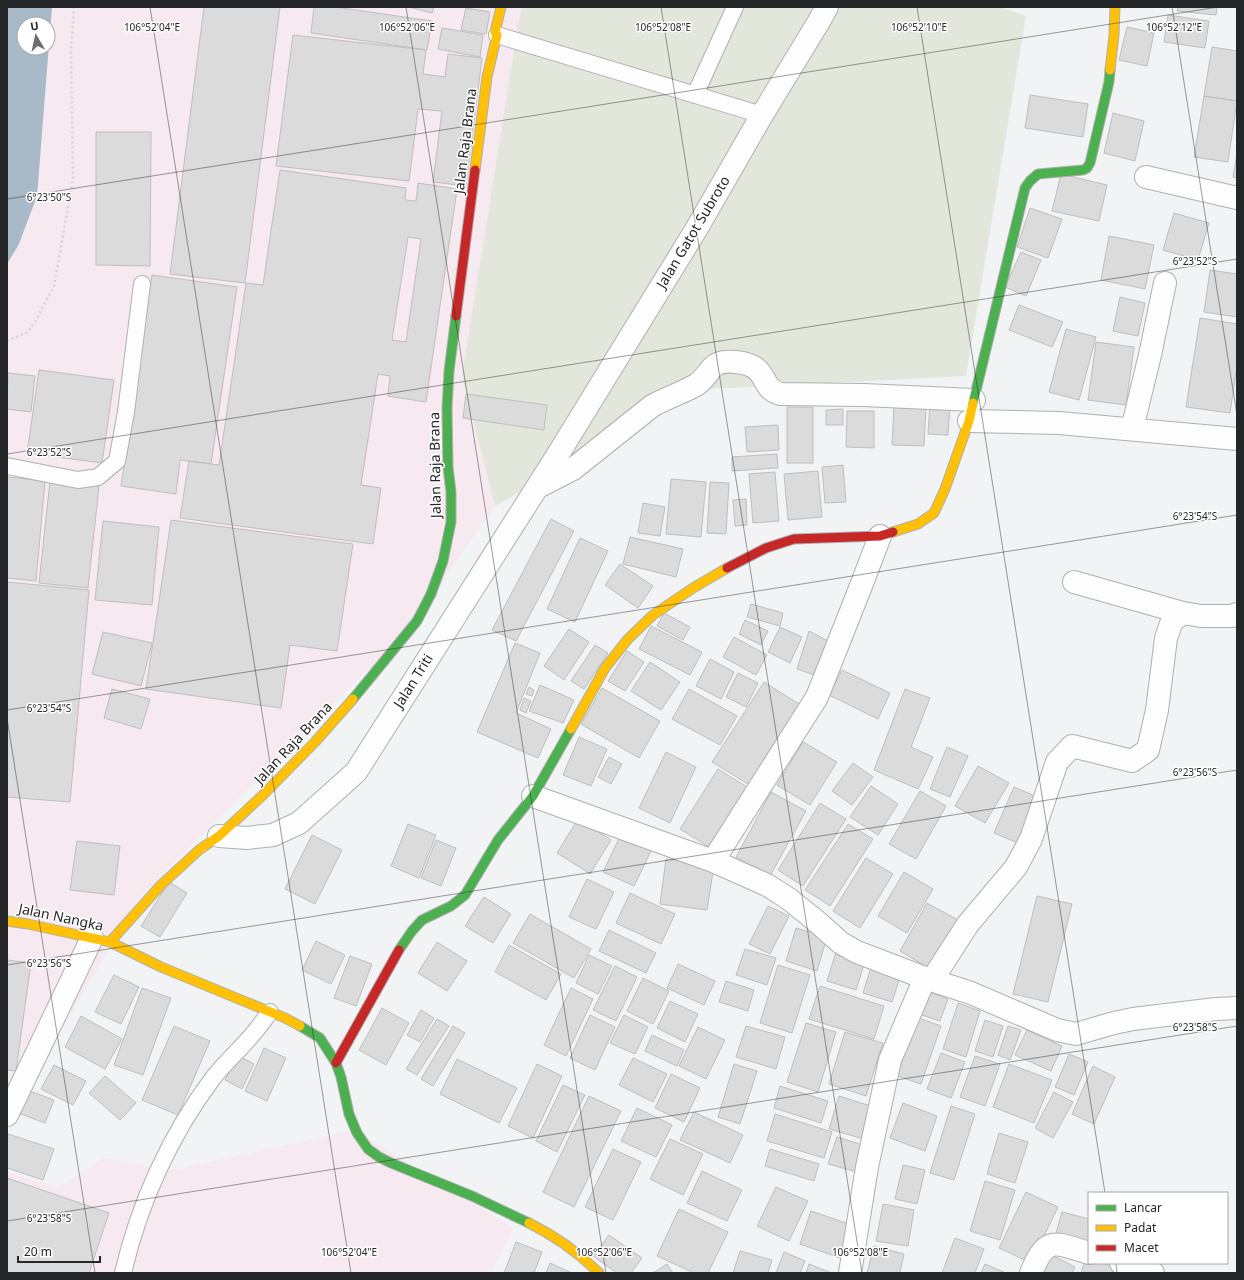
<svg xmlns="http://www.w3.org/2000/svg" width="1244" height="1280" font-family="'Noto Sans',sans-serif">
  <rect width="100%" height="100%" fill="#f1f3f4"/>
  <path fill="#f6e9ef" d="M52,7H521L462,376L495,506L408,630L139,898L11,1116L7,1125V264L19,244L45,93Z
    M355,1130L513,1228L490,1273H7V1172L58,1188L104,1158L169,1171Z"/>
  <path fill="#e3e7db" d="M521,7H1000L1026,16L966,376L707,389L495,506L462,376Z"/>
  <path fill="#a8bac7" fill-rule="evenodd" d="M7,7H52L37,196L19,244L7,264ZM24,24H48V48H24Z"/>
  <path fill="#dbdbdc" stroke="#bebebf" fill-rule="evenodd" d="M204,7H280L245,283L170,274Z
    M314,7H335L432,21L427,50L311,33Z
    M409,7H434L432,13Z
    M1178,7H1217L1216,15L1177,11Z
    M466,8L490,12L486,34L461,30Z
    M1168,15L1209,21L1205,48L1164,42Z
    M1127,27L1154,33L1147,66L1119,60Z
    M442,28L483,35L480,57L438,49Z
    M293,35L426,50L423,74L445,77L448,54L482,58L466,186L433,182L442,111L418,109L409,181L276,166Z
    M1212,47L1237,51V101L1204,96Z
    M1030,95L1088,104L1083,137L1025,128Z
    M1204,96L1237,101L1228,162L1194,157Z
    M1113,113L1144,121L1135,161L1104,153Z
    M96,132H151L150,266L96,265Z
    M1237,153V178L1233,177Z
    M280,170L406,188L405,200L416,201L418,183L457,189L426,402L388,396L390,376L378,374L361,485L381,488L373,544L180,518L189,461L219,465L246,283L263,285ZM408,237L421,239L406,342L392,340Z
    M1061,174L1107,185L1099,221L1052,211Z
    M1030,208L1062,219L1048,258L1017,247Z
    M1174,213L1209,223L1198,260L1163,250Z
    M1109,236L1154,245L1145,289L1101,280Z
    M1021,252L1041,260L1026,296L1005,287Z
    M1210,270L1237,274V317L1204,312Z
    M152,275L237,287L211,464L180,460L176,494L121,486Z
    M1120,297L1145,303L1138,336L1113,331Z
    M1019,305L1063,322L1052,347L1009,330Z
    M1200,318L1237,324V366L1230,413L1186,407Z
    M1066,329L1096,337L1079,400L1049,392Z
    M1096,342L1134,347L1126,405L1088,400Z
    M39,370L114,380L102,463L27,453Z
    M8,373L35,376L31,412L7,409Z
    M466,394L547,405L544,430L463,418Z
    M930,403L950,404L948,435L928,434Z
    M894,405L926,406L924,446L892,445Z
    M787,407H813V463H787Z
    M843,409V425H826V410Z
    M847,411H874V448L846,447Z
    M778,425L779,450L747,452L745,427Z
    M777,454L778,468L732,471V457Z
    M843,465L846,502L825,503L822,467Z
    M818,471L822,517L788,520L784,474Z
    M775,472L779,521L753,523L749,474Z
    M7,477L45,481L36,581L7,578Z
    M671,479L706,482L701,537L666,534Z
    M50,481L99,486L88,588L39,583Z
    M710,482L729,483L726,534L707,533Z
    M746,499L747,525L735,526L733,500Z
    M643,503L665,507L660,536L638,533Z
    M551,519L574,531L516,641L492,630Z
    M171,520L353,544L337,651L290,645L281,708L146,689Z
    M103,521L159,527L152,605L95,600Z
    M630,537L683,549L676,577L623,564Z
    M580,538L608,551L575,622L547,609Z
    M620,564L653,586L638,608L605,585Z
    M7,582L89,590L70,802L7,797Z
    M751,604L783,613L780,626L747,617Z
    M664,613L690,627L683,640L657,626Z
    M745,620L768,631L761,645L739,634Z
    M651,626L702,652L690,675L639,649Z
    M780,627L802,637L790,663L768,652Z
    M569,629L589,642L564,680L544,666Z
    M809,631L832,643L820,677L797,669Z
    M103,632L152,643L141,686L92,674Z
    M734,637L767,655L756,675L723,657Z
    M515,643L540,653L516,713L551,729L538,758L477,732Z
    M595,645L608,653L584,689L571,681Z
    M627,651L644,662L625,691L608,681Z
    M710,659L734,672L721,699L696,686Z
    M650,662L680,682L661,710L631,691Z
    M842,670L890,693L878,719L829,695Z
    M738,673L758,683L746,707L726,697Z
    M764,682L802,706L751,786L712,762Z
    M540,685L574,700L563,723L529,711Z
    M529,687L534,690L532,696L526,694Z
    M602,688L660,721L639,758L581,724Z
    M112,689L150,699L141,729L104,718Z
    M689,689L737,716L720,745L672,719Z
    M905,689L930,698L911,747L933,757L918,789L874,770Z
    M524,698L531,701L526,713L520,710Z
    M579,737L607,749L591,786L563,775Z
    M803,742L837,762L810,805L777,785Z
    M947,747L968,756L950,797L930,789Z
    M666,752L696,767L670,823L639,808Z
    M609,757L622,764L611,784L598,777Z
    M853,763L873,777L852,805L832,791Z
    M978,766L1009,783L985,823L955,806Z
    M718,769L747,787L709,847L680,829Z
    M871,786L898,804L878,835L850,817Z
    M1014,787L1042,799L1023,845L994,833Z
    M920,791L946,806L916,859L889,844Z
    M771,792L806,811L770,876L736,857Z
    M820,803L846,819L803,886L778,870Z
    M578,819L611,840L590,874L557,853Z
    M408,824L436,835L419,878L391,866Z
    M848,824L873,839L830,906L805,890Z
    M623,830L654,845L634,886L603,872Z
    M312,835L342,850L315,904L285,889Z
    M436,840L456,848L441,886L421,878Z
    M77,841L120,846L114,895L70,890Z
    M866,858L893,874L860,928L833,911Z
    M666,859L714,865L707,910L660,904Z
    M904,872L933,889L907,933L878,916Z
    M587,879L614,892L596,929L569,917Z
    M169,882L187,893L160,937L141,926Z
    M630,893L675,914L661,944L616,923Z
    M1037,896L1072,904L1048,1002L1013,994Z
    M484,897L511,914L493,943L465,926Z
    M927,903L958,920L930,969L900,951Z
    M768,906L789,916L770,954L749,944Z
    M530,914L591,949L574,978L513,943Z
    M796,928L827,937L817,971L786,961Z
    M609,930L656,953L646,973L599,951Z
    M316,941L345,955L331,984L302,970Z
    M437,942L467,961L447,991L418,973Z
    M509,945L561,974L546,1000L495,972Z
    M745,949L776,958L767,985L736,975Z
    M836,952L865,961L856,990L827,981Z
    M589,955L612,966L598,994L576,983Z
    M350,956L372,964L356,1006L334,998Z
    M7,960L31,963L16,1071L7,1070Z
    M678,964L715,981L704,1005L667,988Z
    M872,964L901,974L892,1002L863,993Z
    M778,965L810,975L792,1033L760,1023Z
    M615,966L637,977L616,1021L593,1010Z
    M114,975L139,987L121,1024L95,1012Z
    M643,978L669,991L653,1024L627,1011Z
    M726,981L754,990L748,1011L719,1002Z
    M820,986L884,1006L874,1039L809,1019Z
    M142,988L171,998L143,1075L114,1065Z
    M571,988L593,999L566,1056L544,1045Z
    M924,990L948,999L940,1021L916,1013Z
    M670,1001L698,1014L685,1042L657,1028Z
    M958,1003L980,1011L966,1057L943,1049Z
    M382,1008L409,1023L386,1065L359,1050Z
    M421,1010L434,1018L420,1042L407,1035Z
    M590,1015L615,1027L595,1070L570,1058Z
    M624,1015L648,1027L635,1054L610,1043Z
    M81,1016L122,1039L105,1069L65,1047Z
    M913,1016L941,1026L921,1084L892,1074Z
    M437,1019L449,1026L417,1075L406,1069Z
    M985,1020L1003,1026L993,1057L975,1051Z
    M806,1023L836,1032L818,1092L787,1082Z
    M174,1026L210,1041L178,1115L142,1100Z
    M453,1026L465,1033L433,1086L421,1079Z
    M746,1026L785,1037L776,1069L736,1057Z
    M1008,1026L1021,1030L1010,1060L998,1055Z
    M698,1027L725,1040L706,1079L679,1066Z
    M1027,1030L1062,1046L1051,1071L1015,1055Z
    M845,1032L883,1043L866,1096L829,1084Z
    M652,1035L684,1050L677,1066L645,1051Z
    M264,1048L286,1058L267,1101L245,1091Z
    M941,1053L965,1062L951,1098L927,1089Z
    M1069,1054L1088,1062L1074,1095L1055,1087Z
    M237,1055L254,1064L242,1089L225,1080Z
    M975,1056L1000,1064L985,1106L960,1097Z
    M633,1058L667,1074L653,1102L619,1085Z
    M457,1059L517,1088L499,1123L440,1094Z
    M537,1064L562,1076L533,1138L508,1126Z
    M734,1064L757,1071L740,1124L718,1117Z
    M1009,1064L1052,1080L1034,1123L993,1107Z
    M54,1065L86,1081L73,1105L41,1089Z
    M1093,1066L1115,1077L1094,1124L1072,1114Z
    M671,1074L700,1088L684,1122L655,1108Z
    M105,1076L136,1103L120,1120L89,1093Z
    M563,1085L585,1095L557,1152L536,1141Z
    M780,1086L828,1101L821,1123L774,1108Z
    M27,1090L54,1100L45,1123L18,1113Z
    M1054,1092L1073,1102L1053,1138L1035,1128Z
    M589,1096L621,1111L574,1207L543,1192Z
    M839,1096L877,1108L867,1140L829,1129Z
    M903,1103L937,1116L925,1151L890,1138Z
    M951,1106L975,1114L954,1180L930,1173Z
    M637,1108L672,1125L656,1157L621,1141Z
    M694,1112L743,1135L730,1163L680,1140Z
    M775,1114L832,1132L824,1158L767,1141Z
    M999,1133L1028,1142L1015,1183L987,1174Z
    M8,1134L54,1149L43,1180L7,1168V1138Z
    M837,1137L866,1146L857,1172L828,1164Z
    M670,1139L703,1154L683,1195L650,1179Z
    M613,1149L641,1162L613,1220L585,1207Z
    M770,1149L819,1164L814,1181L765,1166Z
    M903,1165L925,1170L917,1204L895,1199Z
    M702,1171L742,1190L727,1221L687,1203Z
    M7,1178L109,1213L89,1273H7Z
    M985,1181L1015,1190L1000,1240L970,1231Z
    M776,1187L808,1201L789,1241L757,1226Z
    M1026,1192L1058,1207L1031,1263L999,1248Z
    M883,1204L914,1210L908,1246L876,1241Z
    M679,1209L728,1232L708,1273H694L657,1256Z
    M811,1211L855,1226L843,1259L800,1244Z
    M1062,1212L1089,1219V1246L1055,1237Z
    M609,1235L642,1258L631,1273H617L593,1256Z
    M955,1238L984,1249L975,1273H942Z
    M516,1242L542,1252L534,1273H504Z
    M874,1246L904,1254L900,1273H867Z
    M740,1251L772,1260L768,1273H733Z
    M784,1252L805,1261L800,1273H776Z
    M1050,1254L1075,1267L1072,1273H1040Z
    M1086,1258L1089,1263H1101L1133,1273H1081Z
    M550,1263L572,1273H546Z
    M667,1264L673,1273H653Z
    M809,1264L832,1273H806Z
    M985,1264L1006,1273H981Z"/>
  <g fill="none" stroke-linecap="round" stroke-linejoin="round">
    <g stroke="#afb0b1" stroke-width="18">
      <path id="lane" d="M497,35L762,115
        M695,95L735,7
        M7,466L78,480L98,477L117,461L126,412L142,284
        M123,1273C139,1204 170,1135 213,1078C226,1061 244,1046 257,1029C262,1023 266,1017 270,1012"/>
    </g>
    <g stroke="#afb0b1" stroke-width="24">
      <path id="street" d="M1146,177L1237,198
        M969,421L1059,423L1237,439
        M1132,429L1150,355L1165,283
        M538,487L573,469L652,406C666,398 682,393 696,385C704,380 707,373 713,367C721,358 744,362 754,367C767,375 763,390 781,394L864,395L974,400
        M1074,582L1183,613
        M533,796L713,861L767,885L789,899L815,920L841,943L857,952L925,978L971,993L1057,1030L1076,1034L1114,1023L1133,1019L1216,1009L1237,1008
        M219,836L247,838L273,835L299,823L356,772L557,456L697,228L762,115L818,23L827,7
        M713,861L817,697L861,586L880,536
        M932,980L968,924L1016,867L1031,839L1057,762L1072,746L1132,761L1148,750L1157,710L1166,638L1172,621L1183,613L1201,616H1232L1237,614
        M7,1115L92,938
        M1121,1263L1153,1273
        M850,1273L867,1167L890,1060L925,978
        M1031,1273C1047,1234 1055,1243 1089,1253"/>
    </g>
    <g stroke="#afb0b1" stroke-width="11">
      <path id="fast" d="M973,403L1025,188L1030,181L1038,174L1083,170L1087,168L1090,163L1109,82L1110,70
        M353,699L417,621L431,594L443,561L451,522V492L448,467L447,408L449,371L456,316
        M399,950L412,931L422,920L451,906L465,895L498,840L533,796L571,729
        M300,1026L320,1038L336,1063L341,1077L349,1114L357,1133L368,1149L379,1157L391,1163L472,1196L529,1223"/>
    </g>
    <g stroke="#afb0b1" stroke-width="11">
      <path id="slow" d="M1110,70L1114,35L1115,7
        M475,170L487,77L497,35L495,32L501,7
        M893,532L918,524L934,513L945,489L969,421L973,403
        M571,729L605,668L628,639L653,615L693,588L727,568
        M7,921L28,924L110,942L161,967L285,1018L300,1026
        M110,942L161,885L199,850L219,836L264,794L315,742L353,699
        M529,1223C555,1236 578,1252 599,1273"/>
    </g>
    <g stroke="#afb0b1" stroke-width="11">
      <path id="jam" d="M456,316L475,170
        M727,568L766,548L794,539L880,536L893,532
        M336,1063L399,950"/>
    </g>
    <path stroke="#d4d4d5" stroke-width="2.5" stroke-dasharray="2 3" stroke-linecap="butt" d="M7,341L28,332L36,320L54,286L73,179L71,52L74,7"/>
    <use href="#lane" stroke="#fdfdfd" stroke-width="16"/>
    <use href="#street" stroke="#fdfdfd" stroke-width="22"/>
    <use href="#fast" stroke="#4caf50" stroke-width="9"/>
    <use href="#slow" stroke="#ffc107" stroke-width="9"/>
    <use href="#jam" stroke="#c62828" stroke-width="9"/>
  </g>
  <path fill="none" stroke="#252627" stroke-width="1" stroke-opacity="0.45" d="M150,7L351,1273M406,7L606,1273M661,7L862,1273M917,7L1105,1193M1172,7L1237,415M7,199L1218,7M7,454L1237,259M7,710L1237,515M7,718L95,1273M7,965L1237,770M7,1221L1237,1026M1116,1263L1117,1273"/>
  <g text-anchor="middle" stroke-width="3" stroke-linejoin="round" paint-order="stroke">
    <g font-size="14" fill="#252627" stroke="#fff">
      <text transform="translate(465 141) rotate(-83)" y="5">Jalan Raja Brana</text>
      <text transform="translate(693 232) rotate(-59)" y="5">Jalan Gatot Subroto</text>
      <text transform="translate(435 465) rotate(-91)" y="5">Jalan Raja Brana</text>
      <text transform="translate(413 681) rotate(-58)" y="5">Jalan Triti</text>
      <text transform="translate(293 743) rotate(-47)" y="5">Jalan Raja Brana</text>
      <text transform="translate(61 917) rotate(12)" y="5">Jalan Nangka</text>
    </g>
  </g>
  <g font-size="10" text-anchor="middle" fill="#252627" stroke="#fff" stroke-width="3" stroke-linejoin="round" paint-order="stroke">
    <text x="1174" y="31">106°52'12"E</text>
    <text x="152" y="31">106°52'04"E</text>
    <text x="407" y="31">106°52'06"E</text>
    <text x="663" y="31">106°52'08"E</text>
    <text x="919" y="31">106°52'10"E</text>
    <text x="49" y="201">6°23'50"S</text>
    <text x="1195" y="265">6°23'52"S</text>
    <text x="49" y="456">6°23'52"S</text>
    <text x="1195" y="520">6°23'54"S</text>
    <text x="49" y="712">6°23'54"S</text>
    <text x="1195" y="776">6°23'56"S</text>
    <text x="49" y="967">6°23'56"S</text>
    <text x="1195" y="1031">6°23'58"S</text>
    <text x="49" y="1222">6°23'58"S</text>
    <text x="349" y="1256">106°52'04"E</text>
    <text x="604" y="1256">106°52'06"E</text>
    <text x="860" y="1256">106°52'08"E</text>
  </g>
  <rect width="1244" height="1280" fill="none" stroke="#252627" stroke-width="16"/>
  <rect x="1088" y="1192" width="140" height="72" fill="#ffffff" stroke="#a8a8a9"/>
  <rect x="1096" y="1205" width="20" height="6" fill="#4caf50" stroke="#a8a8a9"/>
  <text x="1124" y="1212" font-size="12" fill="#252627">Lancar</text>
  <rect x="1096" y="1225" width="20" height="6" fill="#ffc107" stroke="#a8a8a9"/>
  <text x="1124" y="1232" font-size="12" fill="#252627">Padat</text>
  <rect x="1096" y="1245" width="20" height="6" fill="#c62828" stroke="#a8a8a9"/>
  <text x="1124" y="1252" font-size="12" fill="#252627">Macet</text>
  <g transform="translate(36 36) rotate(351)"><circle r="19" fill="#ffffff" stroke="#a8a8a9"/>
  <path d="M0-3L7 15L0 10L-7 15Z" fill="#6c6e6f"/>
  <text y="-6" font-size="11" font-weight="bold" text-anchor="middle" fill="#252627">U</text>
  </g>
  <path d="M18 1256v6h82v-6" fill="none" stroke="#252627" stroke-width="2"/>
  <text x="24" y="1256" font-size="12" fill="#252627" stroke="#ffffff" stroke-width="3" paint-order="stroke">20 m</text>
</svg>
